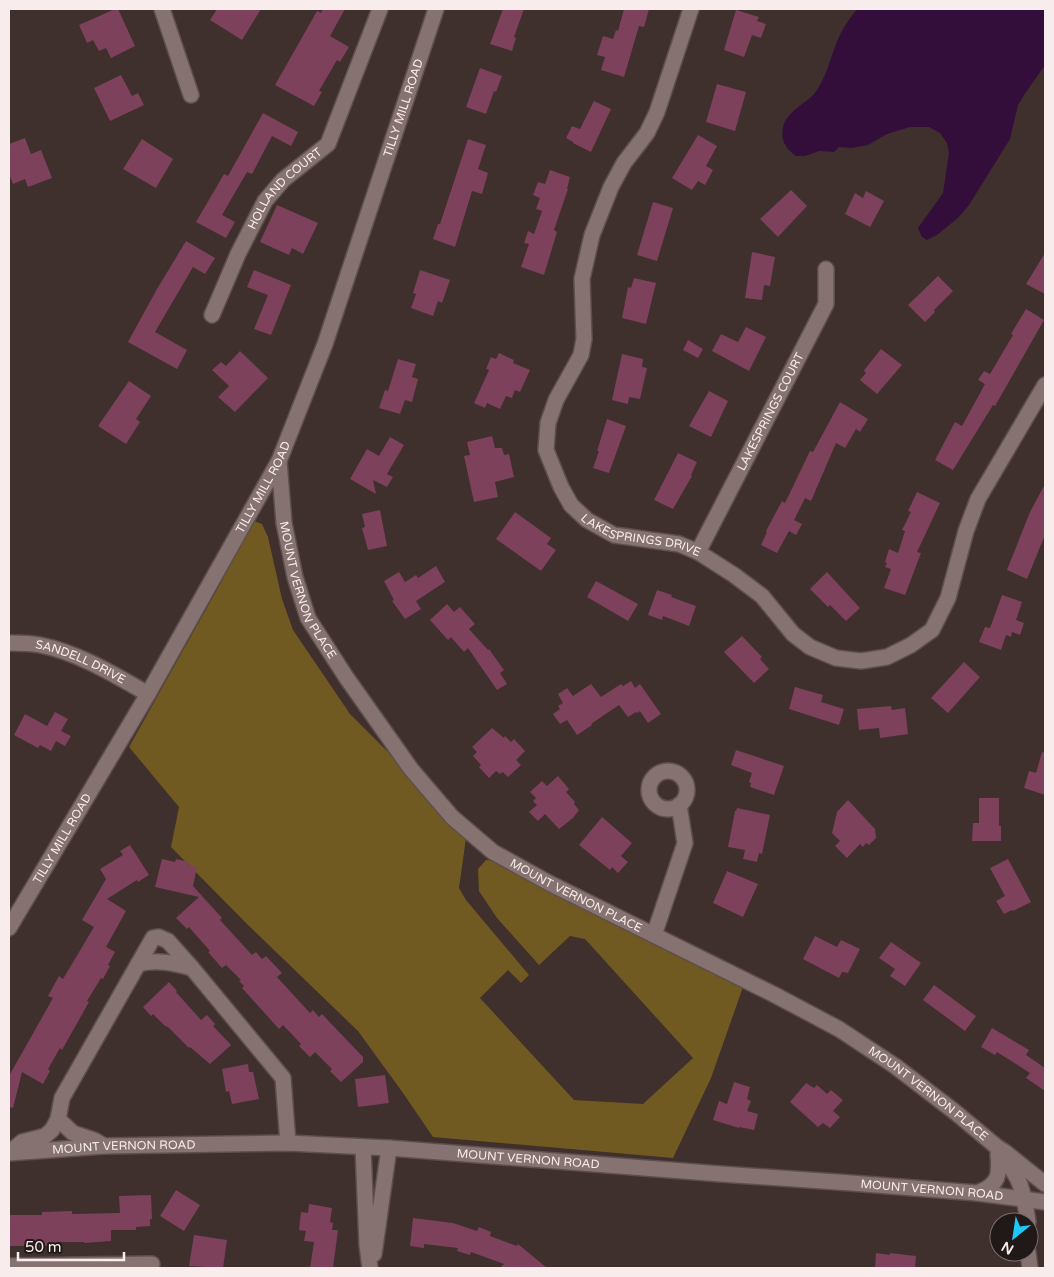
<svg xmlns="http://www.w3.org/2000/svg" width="1054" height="1277" font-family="'Varela Round',sans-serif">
  <rect width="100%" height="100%" fill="#3f2f2d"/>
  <path fill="#705a22" d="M254,521L262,524L268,537L282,599L293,630L350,714L391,755L453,827L466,838L459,888L466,900L529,975L521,983L508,970L480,998L574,1100L643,1104L693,1058L585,939L570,936L539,965L497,918L479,891L478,869L486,860L497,861L743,987L711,1078L673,1158L433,1137L403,1093L358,1031L247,924L171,847L179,807L129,747L218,588Z"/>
  <path fill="#340e3b" d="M857,9H1045V65L1024,95L1018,105L1010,139L969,205L959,217L937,235L927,240L922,237L918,228L943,193L949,153L947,143L940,133L929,127H910L887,134L868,145L851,148L839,147L834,152L819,151L805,156H796C786,149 780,140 783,127C787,111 804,105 814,94C829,75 831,51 842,31C846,23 852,16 857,9Z"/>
  <path fill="#7d415c" d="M115,9H118L135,46L111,58L106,48L99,51L93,40L87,43L79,25Z
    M217,9H261L242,40L210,20Z
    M323,9H345L330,36L349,47L340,62L337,60L319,91L322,92L314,106L275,85L317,11L321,13Z
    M503,9H524L514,37L516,38L512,51L490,44Z
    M624,9H649L644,27L639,26L624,77L601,70L605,57L597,55L603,36L613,39L616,30L618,31Z
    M736,10L759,17L757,21L766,24L761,38L752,35L744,57L724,50Z
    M480,68L502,76L496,92L494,91L486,114L466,107Z
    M121,75L132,96L138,93L144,105L110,121L94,88Z
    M717,84L746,92L735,131L706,122Z
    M594,101L611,109L591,152L573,143V142L566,138L572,126L580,129Z
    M263,113L298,132L291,146L272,136L252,174L247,172L222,215L235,222L226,238L196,222L224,174L228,176Z
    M698,135L717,146L706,166L713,170L705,185L698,181L692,190L672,178Z
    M25,138L31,154L41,150L52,178L28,187L25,179L13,184L9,174V144Z
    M142,139L173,159L156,188L123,169Z
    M468,139L486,145L478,169L488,173L482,194L472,191L455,247L433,239L438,224H440Z
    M550,170L570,177L567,189H568L554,230L557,232L544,275L521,267L529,244L524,243L528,231L534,234L542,211L536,209L540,198L533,195L538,182L545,184Z
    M791,190L807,206L778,237L760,219Z
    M866,191L884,201L870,227L845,214L855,193L863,198Z
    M653,202L673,208L657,261L637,255Z
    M277,205L318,223L303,254L292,248L289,255L260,242Z
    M186,241L215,258L205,274L193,267L155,332L187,350L177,369L128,342L157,289Z
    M752,252L775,257L770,286L764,285L762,300L745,298Z
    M1045,253V294L1026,284Z
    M254,270L291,285L271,335L254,329L268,295L247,287Z
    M420,270L450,280L442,303L438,301L433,316L411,308L416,294L413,293Z
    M938,276L953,291L934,310L935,312L925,322L908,305Z
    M634,278L656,283L646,324L622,318L628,287L631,288Z
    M1026,309L1044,320L995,406L993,405L953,470L935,460L955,422L962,426L985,384L978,380L984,371L990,374L1013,335L1011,334Z
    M746,327L766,337L749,371L712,351L721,334L738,342Z
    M688,340L703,349L698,358L683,350Z
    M881,349L902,365L877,394L860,380L866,373L864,371L865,369Z
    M240,351L268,378L235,412L218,397L229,386L212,370L221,362L226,366Z
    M499,353L514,360L513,363L530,370L520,392L515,390L512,398L506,396L500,409L487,403L485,408L474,403L489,370L486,369L491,357L496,359Z
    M622,354L643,359L642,367L647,368L640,399L629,397L628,404L612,400Z
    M398,359L416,364L412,377L418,379L412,402L405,400L400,414L379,408L385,390L388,391Z
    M129,381L151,396L136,419L140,422L126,444L98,426Z
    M709,391L728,401L711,437L689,426Z
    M840,402L868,419L860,432L856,429L845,448L836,443L811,501L805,498L794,520L802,524L796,535L789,531L777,553L761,545L767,532L766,531L782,501L785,503L810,451L813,452Z
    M607,419L626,426L609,473L593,468L599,451H597Z
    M492,436L495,448H502L504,455L509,454L514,477L495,482L498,497L474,502L464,456L470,455L467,442Z
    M390,437L404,445L387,474L393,477L387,487L373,480L376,494L350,479L367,449L379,456Z
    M678,453L697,462L691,475L692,476L673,509L654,500Z
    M1045,484V535L1027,579L1007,570L1030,512Z
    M917,492L940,503L917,552L921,553L905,595L884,588L891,569L885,567L887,563L885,562L889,549L898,553L905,531L902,530L911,512L908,511Z
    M380,510L387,546L368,550L362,528L365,527L362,514Z
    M515,512L551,538L547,544L556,550L541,571L496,539Z
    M436,566L445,582L416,601L421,609L405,619L392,601L394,600L384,581L399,572L405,582L416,575L418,578Z
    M827,572L860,608L846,621L830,605L828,607L810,589Z
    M596,581L638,604L628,621L587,597Z
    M657,590L672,595L671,597L696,606L689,626L663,616L662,620L648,615Z
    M1002,595L1022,602L1016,620L1024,623L1020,635L1012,632L1011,637L1006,635L1001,650L979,642L985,627L990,628Z
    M447,604L454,612L460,607L475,624L469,629L488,650L489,649L504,670L500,673L507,684L497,690L468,648L464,652L451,637L448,640L430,620Z
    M742,636L762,657L760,659L769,669L754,683L724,652Z
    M964,662L980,677L948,713L931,698Z
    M631,681L635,688L640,684L661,714L648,723L640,711L637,713L636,712L628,717L619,705L591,724L592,725L577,735L567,720L560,724L553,714L560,709L558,706L563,703L558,694L567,688L573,696L591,684L601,697L621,684L623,686Z
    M795,687L823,695L821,702L844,709L839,725L789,709Z
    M891,706L892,710L905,708L908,734L880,738L879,728L859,730L857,709Z
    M55,712L68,719L61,731L71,736L65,746L56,741L51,751L40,745L38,748L14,735L25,714L47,726Z
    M492,728L504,738L505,736L511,742L514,739L525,751L516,760L521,765L508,777L503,772L500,774L496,771L489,778L479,767L481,765L473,756L477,752L472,747Z
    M736,750L784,766L774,795L750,787L751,783L749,782L752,773L731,765Z
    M1042,752L1045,753V795L1024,788L1029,771L1036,773Z
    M558,776L569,789L566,792L575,802L574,804L579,810L573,818L559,829L545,814L538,821L529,812L537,805L533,801L536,798L530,792L542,781L547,786Z
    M979,798H999V826H1001V841H972L973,823H979Z
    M848,800L875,829L876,838L869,845L866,843L863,847L860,844L847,858L835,846L840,841L832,833L837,812Z
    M737,808L770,815L762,854L759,853L757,862L743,859L745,850L728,847L735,811H736Z
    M602,817L632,843L621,856L628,862L618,873L612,867L610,870L579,845Z
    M130,845L149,875L138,882L137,880L107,899L126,911L106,947L115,952L108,965L110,966L103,979L101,978L87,1001L89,1002L62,1050L60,1048L48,1069L50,1071L43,1084L22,1072L13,1108L9,1107V1076L53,998L48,996L59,976L63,979L94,927L82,920L106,879L100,869L123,855L120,851Z
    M162,859L175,862L176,859L189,862L188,865L197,867L193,886L222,918L220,920L252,955L256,952L262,959L266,956L282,973L277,977L310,1013L313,1010L319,1017L322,1014L363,1057V1062L341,1082L330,1071L332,1069L315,1052L310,1057L299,1046L301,1044L283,1025L279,1029L242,988L244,986L239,981L241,980L226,965L222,968L208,952L210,951L189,927L187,929L176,918L199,897L155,887Z
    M1008,859L1031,902L1013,911L1012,910L1004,914L996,901L1005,896L990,868Z
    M727,871L758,884L743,917L713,903Z
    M815,936L837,947L841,940L860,949L848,973L842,972L839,978L803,959Z
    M891,942L921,963L905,986L890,976L895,969L879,958Z
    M169,982L177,991L176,992L201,1020L207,1015L215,1024L213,1026L231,1045L210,1064L190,1047L189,1048L168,1027L165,1026L153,1014L151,1016L143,1007Z
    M934,985L976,1016L965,1031L923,1000Z
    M992,1028L1029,1050L1026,1055L1045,1068V1091L1026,1078L1030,1073L997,1052L995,1055L981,1047Z
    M248,1064L249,1072H253L259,1099L232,1104L229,1091L226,1092L222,1069Z
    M385,1075L389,1103L358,1107L355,1079Z
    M734,1082L750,1087L747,1099L751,1101L747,1111L758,1114L754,1130L739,1127V1128L713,1120L719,1101L727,1104Z
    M806,1083L814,1088L817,1085L827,1094L831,1090L843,1100L833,1111L840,1117L830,1128L823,1123L818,1127L790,1102Z
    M176,1190L200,1205L184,1231L160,1216Z
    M151,1195L152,1219H150V1226L136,1227V1230H111V1241L84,1243V1242H58V1246H9V1215H42V1212L72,1211V1214L120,1213L119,1196Z
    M309,1204L332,1208L330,1222L333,1223L332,1230H338L333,1268H310L314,1242L304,1241L306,1231L299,1230L301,1212L308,1213Z
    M413,1218L453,1223L477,1231L479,1227L491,1232L490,1236L517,1246L518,1244L547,1268H500L504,1264L471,1252L470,1255L457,1251L458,1248L424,1244V1248L410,1246Z
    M194,1235L227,1240L223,1268L189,1266Z
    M876,1253L890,1255V1253L916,1256L915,1268H875Z"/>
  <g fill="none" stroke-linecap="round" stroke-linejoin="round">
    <g stroke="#5d4f4d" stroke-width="18">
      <g id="street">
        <path d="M162,9L191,95"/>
        <path id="s1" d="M691,9L657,112L647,133L624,163L611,187L592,235L582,279L584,339L581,355L556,400L548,423L546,450L561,487L571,505L587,520L614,535L679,544L698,552L734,575L762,596L793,634L810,647L836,658L861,661L887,657L911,645L932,630L948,598L966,531L978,499L1045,385"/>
        <path id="s2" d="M212,315L238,254L265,201L283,180L328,144L380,9"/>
        <path id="s3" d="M279,461L284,523L295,577L308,618L346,677L411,769L452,817L493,852L549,883L773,994L839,1029L895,1066L955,1112L997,1147L1005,1152L1045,1184"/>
        <path id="s4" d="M698,552L826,304V269"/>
        <path id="s5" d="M9,643C19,643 30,643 40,645C77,652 115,675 148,694"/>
        <circle cx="668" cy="790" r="19"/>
        <path d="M654,935L685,843L679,805"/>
        <path d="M138,964C156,959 174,963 192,968"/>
        <path d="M58,1119L73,1133L94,1140L104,1146"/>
        <path d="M363,1147L367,1245L370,1268"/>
        <path d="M9,1153L22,1142L45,1136L52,1130L58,1119L62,1098L153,938L159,937L168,941L192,968L283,1078L288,1143"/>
        <path d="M1002,1158C1022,1177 1024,1196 1028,1222"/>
        <path d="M977,1193C999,1185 1000,1175 998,1154"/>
        <path d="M1028,1252L1030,1268"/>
        <path d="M374,1254L389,1148"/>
        <path d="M9,1266L152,1264L151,1268"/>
      </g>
    </g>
    <g stroke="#5d4f4d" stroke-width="18">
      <g id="secondary">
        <path id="s6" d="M9,928L148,694L279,461L325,344L436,9"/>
        <path id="s7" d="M9,1153L104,1146L288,1143L389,1148L721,1174L851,1183L977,1193L1045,1202"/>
      </g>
    </g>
    <use href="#street" stroke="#867270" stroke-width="15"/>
    <use href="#secondary" stroke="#867270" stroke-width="15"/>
  </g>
  <g text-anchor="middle" stroke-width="5" stroke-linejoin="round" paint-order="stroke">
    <g font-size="12" fill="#f8edec" stroke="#211918">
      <text dy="4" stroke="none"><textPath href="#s6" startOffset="914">TILLY MILL ROAD</textPath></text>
      <text dy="4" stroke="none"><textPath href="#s2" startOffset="148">HOLLAND COURT</textPath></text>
      <text dy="4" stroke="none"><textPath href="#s4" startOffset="158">LAKESPRINGS COURT</textPath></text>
      <text dy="4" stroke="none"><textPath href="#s6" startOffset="509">TILLY MILL ROAD</textPath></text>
      <text dy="4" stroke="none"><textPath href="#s1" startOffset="612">LAKESPRINGS DRIVE</textPath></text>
      <text dy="4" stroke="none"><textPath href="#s3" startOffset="134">MOUNT VERNON PLACE</textPath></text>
      <text dy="4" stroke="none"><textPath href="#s5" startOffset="75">SANDELL DRIVE</textPath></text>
      <text dy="4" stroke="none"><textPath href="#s6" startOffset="104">TILLY MILL ROAD</textPath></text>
      <text dy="4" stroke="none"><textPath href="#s3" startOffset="554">MOUNT VERNON PLACE</textPath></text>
      <text dy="4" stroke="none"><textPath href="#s3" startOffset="959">MOUNT VERNON PLACE</textPath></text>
      <text dy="4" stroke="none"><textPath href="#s7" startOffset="115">MOUNT VERNON ROAD</textPath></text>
      <text dy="4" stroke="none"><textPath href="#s7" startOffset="520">MOUNT VERNON ROAD</textPath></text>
      <text dy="4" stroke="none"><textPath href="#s7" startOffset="925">MOUNT VERNON ROAD</textPath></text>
    </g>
  </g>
  <rect width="1054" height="1277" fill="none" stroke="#f8edec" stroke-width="20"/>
  <g transform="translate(1014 1237) rotate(210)"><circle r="24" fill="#211918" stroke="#776e6d"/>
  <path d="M0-4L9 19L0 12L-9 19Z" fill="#1dc9fc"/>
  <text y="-8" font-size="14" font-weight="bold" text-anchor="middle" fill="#f8edec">N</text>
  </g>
  <path d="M18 1252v8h106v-8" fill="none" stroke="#f8edec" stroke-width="2.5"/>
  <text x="25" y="1252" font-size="15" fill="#f8edec" stroke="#211918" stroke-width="4" paint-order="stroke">50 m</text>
</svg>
